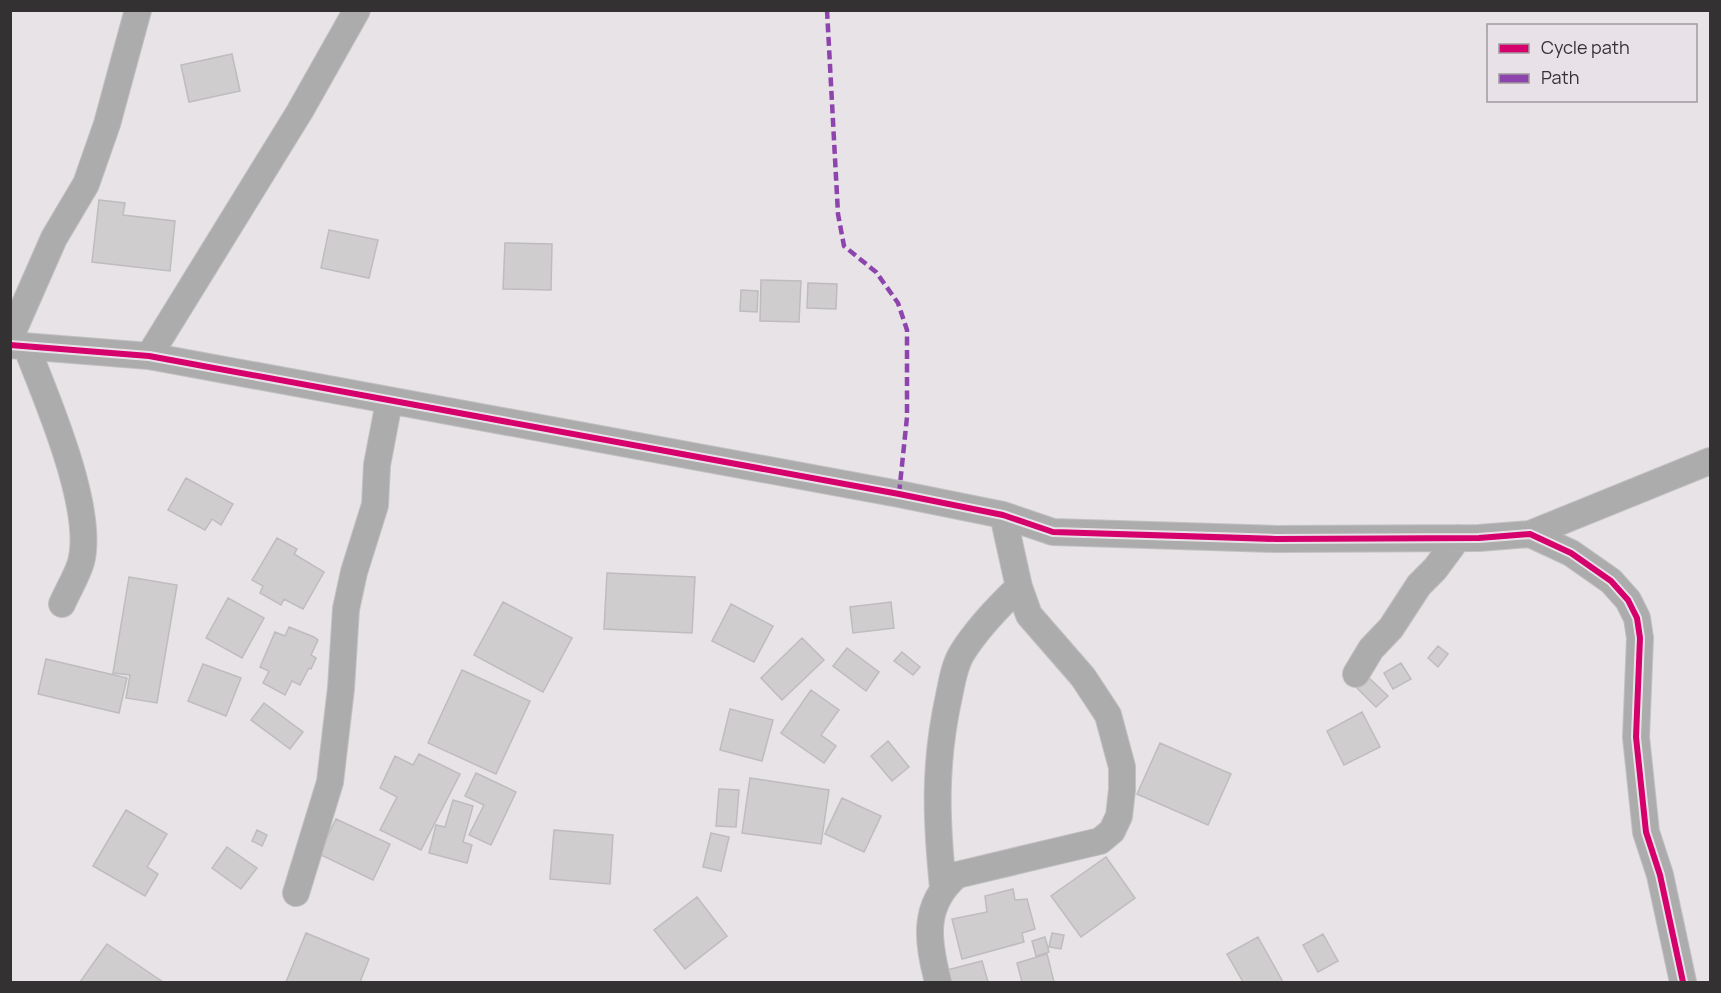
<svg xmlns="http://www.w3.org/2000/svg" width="1721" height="993" font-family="Manrope,sans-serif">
  <rect width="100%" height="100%" fill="#e7e3e7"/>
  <path fill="#d0cdcf" stroke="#bebcbe" stroke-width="1.5" d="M232,54L240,91L189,102L181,65Z
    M99,200L125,203L123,215L175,221L170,271L92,262Z
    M329,230L378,240L369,278L321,268Z
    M505,243L552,244L551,290L503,289Z
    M761,280L801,281L799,322L760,321Z
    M808,283L837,284L836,309L807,308Z
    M741,290L758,291L757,312L740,311Z
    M186,478L233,504L221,525L212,519L205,530L168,510Z
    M277,538L297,549L294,554L324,572L303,609L284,599L281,605L260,593L263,586L252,580Z
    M607,573L695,577L692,633L604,629Z
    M129,577L177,585L157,703L126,698L130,675L113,673Z
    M228,598L264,618L242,658L206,638Z
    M503,602L572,638L543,692L474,655Z
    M891,602L894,628L853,633L850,607Z
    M731,604L773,626L754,662L712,641Z
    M289,627L314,637L318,640L311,655L316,658L311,669L309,668L300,685L292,681L285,695L263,683L269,671L260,667L275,632L285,636Z
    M802,638L824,660L782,700L761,678Z
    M1438,646L1448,654L1438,667L1428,658Z
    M847,648L879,672L866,691L833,666Z
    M902,652L920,667L913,675L894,661Z
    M46,659L127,678L119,713L38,694Z
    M1401,663L1411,679L1393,689L1384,673Z
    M203,664L241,678L226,716L188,701Z
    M462,670L530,701L496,774L428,743Z
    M1368,677L1388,696L1376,707L1357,688Z
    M811,690L839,710L821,735L836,746L824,763L781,733Z
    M264,703L303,732L290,749L251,720Z
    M730,709L773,720L762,761L720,750Z
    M1362,712L1380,747L1344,765L1327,731Z
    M888,741L909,767L892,781L871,756Z
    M1160,743L1231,774L1208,825L1137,794Z
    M419,754L460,774L421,850L380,830L397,797L380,788L395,756L413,765Z
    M476,773L516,792L491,845L469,835L484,805L465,796Z
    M750,778L829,790L821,844L742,833Z
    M719,789L739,790L736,827L716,826Z
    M842,798L881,816L864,852L825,834Z
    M453,800L473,806L463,842L472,845L467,863L429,853L436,825L445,827Z
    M126,810L167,834L147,867L158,874L145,896L93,866Z
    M336,819L390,844L373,880L319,854Z
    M257,830L267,835L262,846L252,841Z
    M554,830L613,835L610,884L550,879Z
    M711,833L729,837L721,871L703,867Z
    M227,847L257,868L241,889L212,868Z
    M1106,857L1135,898L1081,937L1051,896Z
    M1013,889L1015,900L1027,899L1035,929L1022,933L1024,942L962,959L952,919L987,912L985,896Z
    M697,897L727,936L685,969L654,930Z
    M306,933L369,959L360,982H286Z
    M1052,933L1064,935L1061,949L1049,947Z
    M1323,934L1338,961L1318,972L1303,945Z
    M1045,937L1049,952L1036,956L1032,941Z
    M1258,937L1283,982H1243L1227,954Z
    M107,944L163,982H80Z
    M1047,954L1054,982H1022L1017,963Z
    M982,961L988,982H951L947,970Z"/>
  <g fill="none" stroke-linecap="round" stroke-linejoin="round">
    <g stroke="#c2c0c2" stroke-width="28">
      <path id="street" d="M10,338L54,238L86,184L107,124L138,10
        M10,345L149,356L899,494L1003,515L1053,532L1276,539L1479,538L1530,534L1571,553L1611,581L1628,600L1637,618L1640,638L1636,737L1646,832L1660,875L1683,982
        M26,346C46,397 95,509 81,562C77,576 68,590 62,604
        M149,356L300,111L357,10
        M1530,534L1710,461
        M1356,674L1371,649L1391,628L1419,585L1435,569L1458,538
        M943,887C936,819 934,764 949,696C952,682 954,666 962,653C977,629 999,606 1019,587
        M296,893L330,782L341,688L346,609L354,572L375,505L377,465L389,402
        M938,982C928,942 921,906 957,875L1100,841L1112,831L1119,816L1122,790V767L1108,715L1083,677L1029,615L1019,587L1003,515"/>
    </g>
    <use href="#street" stroke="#acacac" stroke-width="26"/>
    <path stroke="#8e44ad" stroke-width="4.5" stroke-dasharray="9 4.5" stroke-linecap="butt" d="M827,10L838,214L844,246L876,272L898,303L907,330V417L899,494"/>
    <g stroke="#e8e2e8" stroke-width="10">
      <path id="cycleway" d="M10,345L149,356L899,494L1003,515L1053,532L1276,539L1479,538L1530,534L1571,553L1611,581L1628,600L1637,618L1640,638L1636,737L1646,832L1660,875L1683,982"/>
    </g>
    <use href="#cycleway" stroke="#d6006c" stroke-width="6"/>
  </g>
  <rect width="1721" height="993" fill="none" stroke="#343133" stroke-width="24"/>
  <rect x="1487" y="24" width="210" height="78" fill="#e8e2e8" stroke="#a09ba0" stroke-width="1.5"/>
  <rect x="1499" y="44" width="30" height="9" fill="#d6006c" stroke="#a09ba0" stroke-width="1.5"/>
  <text x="1541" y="54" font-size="18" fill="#343133">Cycle path</text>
  <rect x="1499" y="74" width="30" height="9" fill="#8e44ad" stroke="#a09ba0" stroke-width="1.5"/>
  <text x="1541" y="84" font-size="18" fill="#343133">Path</text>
</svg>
